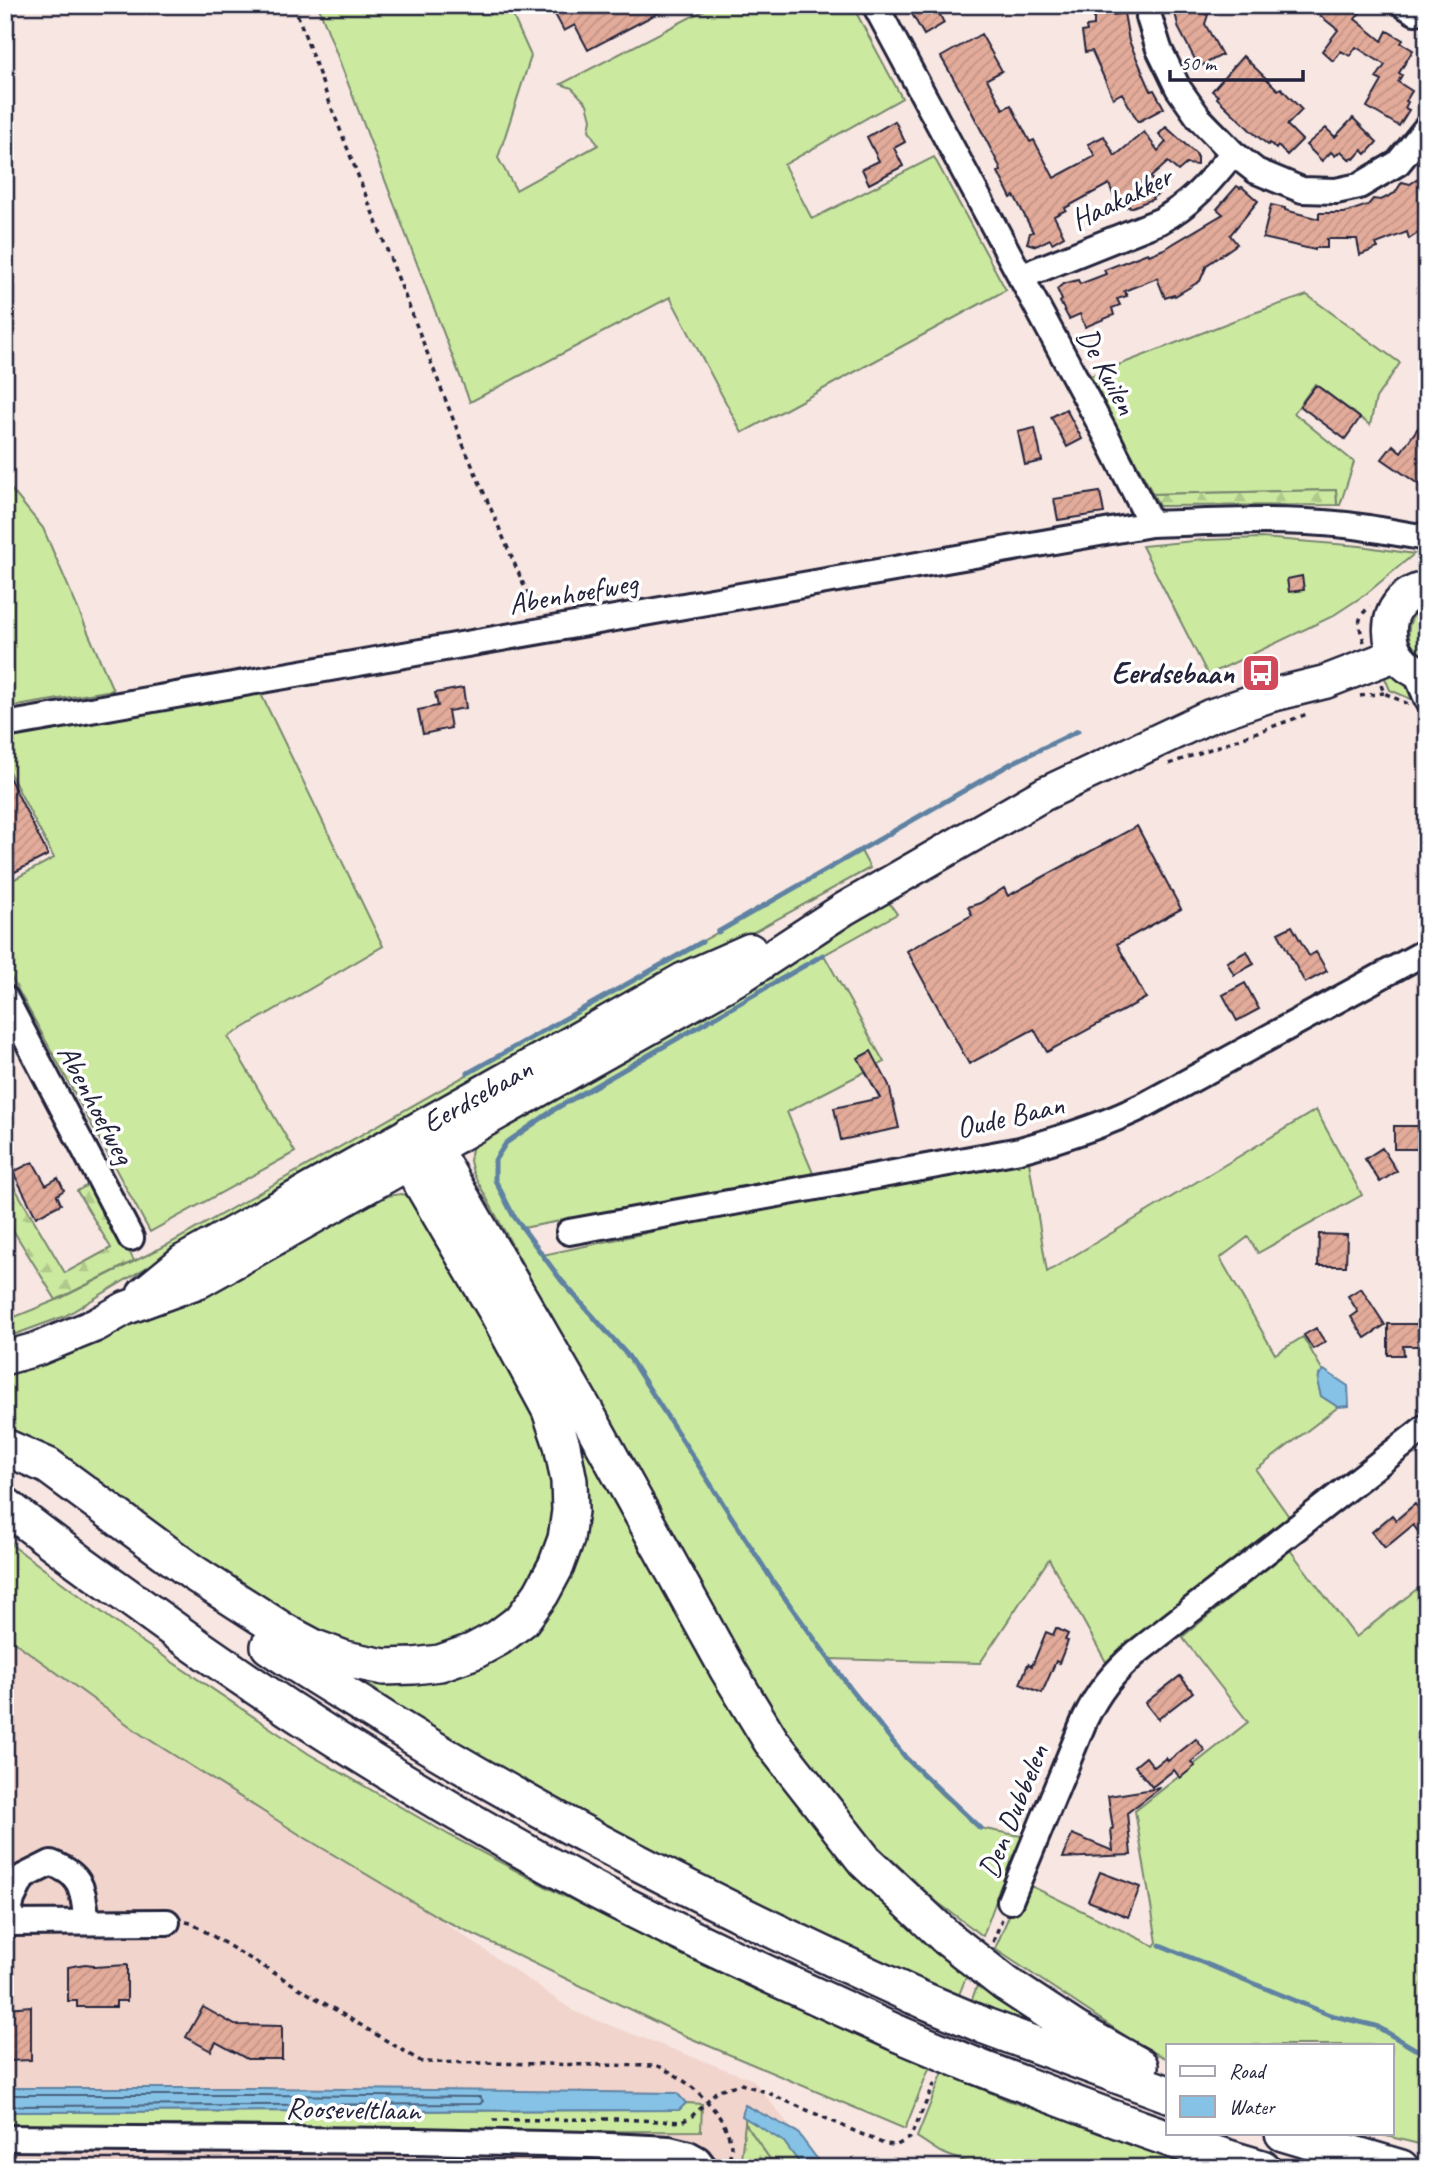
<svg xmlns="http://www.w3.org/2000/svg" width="1432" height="2173" font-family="Caveat,sans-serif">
  <defs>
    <pattern id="forest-firs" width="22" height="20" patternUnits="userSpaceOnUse" patternTransform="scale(1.75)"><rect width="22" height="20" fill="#cce9a0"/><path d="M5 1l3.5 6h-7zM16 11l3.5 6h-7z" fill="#afc88b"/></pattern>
    <pattern id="building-hatch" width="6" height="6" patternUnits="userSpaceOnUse" patternTransform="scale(1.75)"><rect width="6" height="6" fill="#e3ab9a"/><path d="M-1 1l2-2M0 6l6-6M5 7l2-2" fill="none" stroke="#c29386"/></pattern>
  </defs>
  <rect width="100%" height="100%" fill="#f7e6e1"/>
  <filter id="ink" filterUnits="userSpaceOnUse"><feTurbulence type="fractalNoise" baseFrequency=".0143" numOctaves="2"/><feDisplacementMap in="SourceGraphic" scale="14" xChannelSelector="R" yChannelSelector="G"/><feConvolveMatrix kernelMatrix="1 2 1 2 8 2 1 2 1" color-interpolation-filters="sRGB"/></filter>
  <g filter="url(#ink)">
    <path fill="#f1d4cc" d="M5,1621L575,2012L753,2080L823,2168H5Z"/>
    <path fill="#cce9a0" stroke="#77866e" stroke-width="2" d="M318,5H508L531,56L498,158L516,190L598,145L589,130L591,119L587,104L572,88L561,84L714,5H852L902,98L784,165L812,219L934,157L1006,290L742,433L670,297L470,402Z
      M1307,295L1400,363L1376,398L1370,425L1315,384L1294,413L1354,462L1340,505H1337L1336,490L1153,494L1090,376L1251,314Z
      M5,482L43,528L113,690L5,708Z
      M1261,538L1360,546L1414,554L1366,594L1331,617L1208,675L1142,546L1204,540Z
      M1427,604V657C1401,646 1404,616 1427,604Z
      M1395,667L1421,699H1411L1390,690L1381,669Z
      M260,692L383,946L228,1037L295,1152L150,1232L5,966V884L54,858L5,764V735Z
      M861,851L870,868L174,1251L65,1316L5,1338V1316L10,1319L59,1299L167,1245Z
      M887,900L897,914L824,955L884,1062L787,1112L813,1173L523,1228L543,1255L850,1190L1028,1156L1047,1272L1316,1110L1362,1195L1258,1253L1248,1237L1220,1258L1275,1354L1303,1337L1323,1371C1316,1378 1319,1387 1321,1396L1338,1407L1256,1470L1290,1518L1106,1662L1049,1559L980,1663L829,1659L903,1755L943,1796L980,1828L1021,1836L1022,1852L1013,1855L983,1936L937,1902L870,1839L764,1705L602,1421L529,1276L473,1173L470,1161L473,1143Z
      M401,1194L412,1196L421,1202L549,1445L555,1488L552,1536L520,1601L490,1628L451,1646L405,1652L337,1642L271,1614L5,1425V1367L46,1356L187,1304L368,1206L388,1196Z
      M533,1353L684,1618L968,1972L957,2000L500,1780L343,1666L455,1675L578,1536Z
      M5,1540L138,1639L309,1754L449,1835L560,1894L754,1989L930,2066L905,2129L683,2035L440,1918L302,1836L142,1735L5,1635Z
      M1290,1550L1356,1637L1427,1581V2146L1374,2133H1392V2045H1168V2059L1142,2047L995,1949L1023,1882L1154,1946L1157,1942L1135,1811L1248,1722L1182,1637Z
      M979,1980L1113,2065L970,2005Z
      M943,2072L1007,2100L1212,2168H981L940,2152L917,2137Z
      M686,2103L702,2104L701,2131L438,2132L404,2129L226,2125L5,2126V2112L679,2110Z
      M746,2110L816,2168H776L745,2123Z"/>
    <path fill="url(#forest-firs)" stroke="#77866e" stroke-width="2" d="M1336,490L1337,505L1159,506L1153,494Z
      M9,1178L65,1273L111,1248L77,1191L95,1181L134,1261L56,1300L5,1217V1180Z
      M745,2123L776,2168H740Z"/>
    <path fill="#86c2e6" stroke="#5e82a2" stroke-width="2" d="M1324,1370L1348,1386L1349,1406L1338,1407L1321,1396L1318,1385L1319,1375Z
      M5,2088H261L677,2093L686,2103L679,2110L5,2112Z
      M745,2105L797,2132L824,2168H803L784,2142L742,2116Z"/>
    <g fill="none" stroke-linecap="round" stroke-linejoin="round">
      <path stroke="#4a627f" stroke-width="2" d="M5,2095H261L480,2097L483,2101L480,2104L5,2106"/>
      <path stroke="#5e82a2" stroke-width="5" d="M718,932L1012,763L1078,731
        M823,955L555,1109L506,1143L495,1160V1180L513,1215L561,1280L629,1357L774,1583L850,1688L906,1758L980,1828
        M468,1073L702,942
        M1160,1945L1330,2015L1376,2026L1415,2049L1427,2052"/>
    </g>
    <path fill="url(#building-hatch)" stroke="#22223b" stroke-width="2" d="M550,5H673L588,50L575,25L564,31Z
      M907,5H935L944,23L924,35Z
      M1178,5H1207L1205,14L1208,15L1205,24L1222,55L1199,67L1179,29L1175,13Z
      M1307,5H1366L1355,19L1382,41L1387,31L1403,40L1401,43L1413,50L1399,73L1402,75L1398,82L1412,91L1406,101L1408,102L1405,108L1409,110L1399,126L1367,107L1382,81L1376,78L1385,65L1356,47L1350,56L1341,51L1333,61L1322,51L1338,30Z
      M1111,10L1112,15L1124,13L1129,41L1151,91L1154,90L1164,108L1138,122L1122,93L1113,98L1092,51L1085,52L1082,32L1087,31L1086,27L1094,26V13Z
      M981,34L1002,71L987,79L1003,109L1011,105L1030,142L1034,140L1054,178L1095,156L1088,144L1104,136L1115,156L1144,132L1158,151L1166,142L1159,134L1166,127L1197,155V165L1186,164L1178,171L1168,162L1151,177L1158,194L1152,197L1153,199L1130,208L1129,206L1126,207L1123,199L1116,202L1109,184L1065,208L1066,210L1054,216L1064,236L1052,243L1050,239L1036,246L1027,243L1030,233L1033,232L1016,199L1014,196L1011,198L998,172L1001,171L1000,167L963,95L941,57Z
      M1243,56L1278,90L1281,88L1302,110L1287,125L1302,140L1287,155L1278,146L1276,149L1270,143L1268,145L1251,131L1217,98L1218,96L1212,91Z
      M1353,118L1377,142L1366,154L1362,150L1354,159L1352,158L1350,160L1341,151L1335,156L1331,152L1322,161L1306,145L1326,128L1335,137Z
      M895,121L905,142L894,148L903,166L869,184L862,169L879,161L867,137Z
      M1427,173V227L1409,239L1407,232L1376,244L1378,248L1360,255L1357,239H1327V248H1315V250L1263,238L1271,205L1285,208V210L1319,219V213H1344L1368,205L1373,199L1381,200L1395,193L1402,182L1410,184Z
      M1237,186L1240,188L1242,187L1258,201L1230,235L1237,244L1207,265L1200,281L1175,296L1174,295L1165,298L1157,278L1124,291L1127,296L1117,299L1120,305L1112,308L1114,315L1085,327L1080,314L1069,319L1060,302L1062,300L1057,289L1063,284L1078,280L1080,284L1106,274L1104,270L1145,254L1148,253L1149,255L1164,249L1223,214L1217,209Z
      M1316,385L1360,418L1345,439L1300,406Z
      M1066,409L1082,439L1067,447L1051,417Z
      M1427,415V490L1382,459L1393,445L1401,452Z
      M1035,428L1042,461L1025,465L1018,432Z
      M1100,492L1104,513L1058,520L1054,499Z
      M1302,576L1304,590L1289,592L1287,579Z
      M463,688L466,708L448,711L451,728L423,734L418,710L438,706L435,693Z
      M5,769L48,855L5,877Z
      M1137,826L1181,909L1117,944L1146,998L1047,1052L1034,1029L969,1064L907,951L972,915L968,907L980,903L1004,888L1008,896Z
      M1292,926L1309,956L1316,952L1327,971L1305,983L1278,933Z
      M1247,951L1254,964L1234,975L1227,962Z
      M1245,983L1259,1009L1237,1021L1223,995Z
      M871,1051L889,1085L899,1128L841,1140L834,1108L880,1098L858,1058Z
      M1394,1126H1425V1149H1394Z
      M1382,1148L1397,1171L1380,1182L1365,1159Z
      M33,1162L46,1185L58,1178L64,1190L57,1195L61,1204L36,1217L13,1172Z
      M1319,1234L1347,1235L1346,1266H1318Z
      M1361,1288L1385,1325L1365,1338L1351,1317L1358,1312L1348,1296Z
      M1388,1324H1420V1346H1403L1404,1355H1388Z
      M1316,1328L1325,1342L1313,1349L1304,1335Z
      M1415,1504L1427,1519V1543L1413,1525L1385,1548L1372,1532L1392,1515L1396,1520Z
      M1056,1628L1068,1634L1065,1640L1068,1641L1059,1663L1056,1661L1042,1693L1020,1684L1028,1664L1032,1666L1046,1632L1053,1635Z
      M1180,1676L1193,1692L1158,1719L1145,1703Z
      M1196,1739L1205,1751L1191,1762L1195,1766L1180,1778L1174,1770L1152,1787L1135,1766L1146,1757L1154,1767L1166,1758L1168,1761Z
      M1160,1788L1127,1813L1131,1855L1063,1858L1072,1834L1113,1851L1111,1829H1113L1108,1796Z
      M1100,1872L1140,1887L1128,1917L1088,1901Z
      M85,1964L93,1965V1967L127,1965V2001H116V2007H77V2001H68V1967Z
      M31,2006V2060L5,2061V2008Z
      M203,2007L235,2025L282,2026V2059H247L216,2042L211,2051L186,2037Z"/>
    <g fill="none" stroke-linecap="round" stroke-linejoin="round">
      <g stroke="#22223b" stroke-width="30">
        <path id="minor" d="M875,5L1107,437L1151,524
          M1150,5L1149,17L1159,49L1178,88L1199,118L1233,153L1256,171L1302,190L1336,191L1359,186L1398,163L1427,127
          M1404,5L1415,12L1427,10
          M1021,278L1035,271L1160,221C1193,203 1209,182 1233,153
          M1416,673L1427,699
          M5,725L1151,524C1216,522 1281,518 1346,525C1373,528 1400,534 1427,538
          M5,998L131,1238
          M569,1232L1020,1150C1064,1138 1105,1125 1145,1105L1427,951
          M1010,1901L1085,1719C1098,1692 1113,1673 1136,1653L1427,1426
          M5,1923L167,1922
          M7,1923L12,1899L23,1877L51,1863C85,1876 82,1890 87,1922
          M5,2138L415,2141L589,2145L669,2149L689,2154L698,2159L705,2168"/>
      </g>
      <g stroke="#22223b" stroke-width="37">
        <g id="major">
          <path d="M1427,588C1377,597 1378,663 1427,675"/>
          <path id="s1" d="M144,1293L183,1261L682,980L750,950"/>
          <path d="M5,1358L37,1349L96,1325L126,1308L200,1281L745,974L844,909L1044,794L1210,716L1268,696L1325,682L1395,655"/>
        </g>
      </g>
      <g stroke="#22223b" stroke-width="40">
        <path id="highway" d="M5,1447L48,1466L192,1572L285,1632L315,1648L345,1659L384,1667L414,1666L440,1663L474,1651L498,1638L522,1620L541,1594L556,1566L566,1539L570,1511L569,1481L562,1445L550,1410L497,1312L409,1162L410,1134L433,1148L589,1418L728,1670L771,1741L865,1861L946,1937
          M5,1505C50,1542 98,1575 145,1609C287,1713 438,1806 593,1889C693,1941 796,1987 899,2034
          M269,1646C307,1672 347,1695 386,1720C556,1825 733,1914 914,1996
          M1006,1984L1076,2030L1140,2066
          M985,2026L1168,2094
          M973,2065C1068,2101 1163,2140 1262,2168
          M1283,2133L1401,2168"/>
      </g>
      <path stroke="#22223b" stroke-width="3.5" stroke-dasharray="5 5" stroke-linecap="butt" d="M294,5L327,96L462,442L535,611
        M1364,642C1359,624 1355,620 1370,606
        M1381,685L1384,693L1408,704
        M1360,696L1384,693
        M1169,764L1310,713
        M186,1922L191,1923L422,2062L658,2066C687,2078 727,2113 731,2146C731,2153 729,2161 728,2168
        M993,1942L1002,1919
        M493,2120L616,2119L682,2122L692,2116L718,2090L741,2084L766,2092L884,2144L897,2145L910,2138L937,2078
        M504,2165L526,2168"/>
      <use href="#minor" stroke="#fff" stroke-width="24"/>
      <use href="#major" stroke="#fff" stroke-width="32"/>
      <use href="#highway" stroke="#fff" stroke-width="35"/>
      <g stroke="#22223b" stroke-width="40" stroke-linecap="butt">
        <path id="highway-bridge" d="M946,1937L1006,1984
          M914,1996L985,2026
          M899,2034L973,2065"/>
      </g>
      <use href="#highway-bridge" stroke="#fff" stroke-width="35"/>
    </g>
  </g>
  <defs>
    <g id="bus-square" transform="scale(2.0125)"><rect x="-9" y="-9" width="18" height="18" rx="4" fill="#d1495b" stroke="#fff"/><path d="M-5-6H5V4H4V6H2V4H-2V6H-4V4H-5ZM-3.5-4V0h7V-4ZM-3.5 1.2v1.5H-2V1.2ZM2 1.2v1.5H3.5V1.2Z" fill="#fff"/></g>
  </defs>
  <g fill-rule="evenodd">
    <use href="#bus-square" x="1261" y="673"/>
  </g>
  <g text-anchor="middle" stroke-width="7" stroke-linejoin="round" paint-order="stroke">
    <g font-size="30" fill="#22223b" stroke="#fff">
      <text transform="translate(1121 198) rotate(-26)" y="10">Haakakker</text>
      <text transform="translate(1107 371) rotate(62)" y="10">De Kuilen</text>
      <text transform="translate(573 593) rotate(-10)" y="10">Abenhoefweg</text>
      <text dy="10" stroke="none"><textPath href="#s1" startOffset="388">Eerdsebaan</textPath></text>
      <text transform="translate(96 1104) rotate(62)" y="10">Abenhoefweg</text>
      <text transform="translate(1010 1116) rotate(-13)" y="10">Oude Baan</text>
      <text transform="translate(1013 1811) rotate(-68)" y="10">Den Dubbelen</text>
      <text transform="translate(353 2109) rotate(1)" y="10">Rooseveltlaan</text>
    </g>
    <g font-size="30" font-weight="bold" fill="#22223b" stroke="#fff" text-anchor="end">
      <text x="1234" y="683">Eerdsebaan</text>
    </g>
  </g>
  <rect width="1432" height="2173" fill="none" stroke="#fff" stroke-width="28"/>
  <rect x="14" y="14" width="1404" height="2145" fill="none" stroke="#22223b" stroke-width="2.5" filter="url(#ink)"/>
  <rect x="1166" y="2044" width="228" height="91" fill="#ffffff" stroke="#a7a7b1" stroke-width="2"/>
  <rect x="1180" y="2066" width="35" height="10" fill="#ffffff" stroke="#a7a7b1" stroke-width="2"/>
  <text x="1229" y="2078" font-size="21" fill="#22223b">Road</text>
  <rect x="1180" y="2096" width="35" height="21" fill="#86c2e6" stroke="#a7a7b1" stroke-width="2"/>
  <text x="1229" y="2114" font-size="21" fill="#22223b">Water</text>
  <path d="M1170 70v10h133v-10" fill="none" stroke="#22223b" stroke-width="3.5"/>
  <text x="1180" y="70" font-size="21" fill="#22223b" stroke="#ffffff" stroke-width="5" paint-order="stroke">50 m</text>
</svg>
